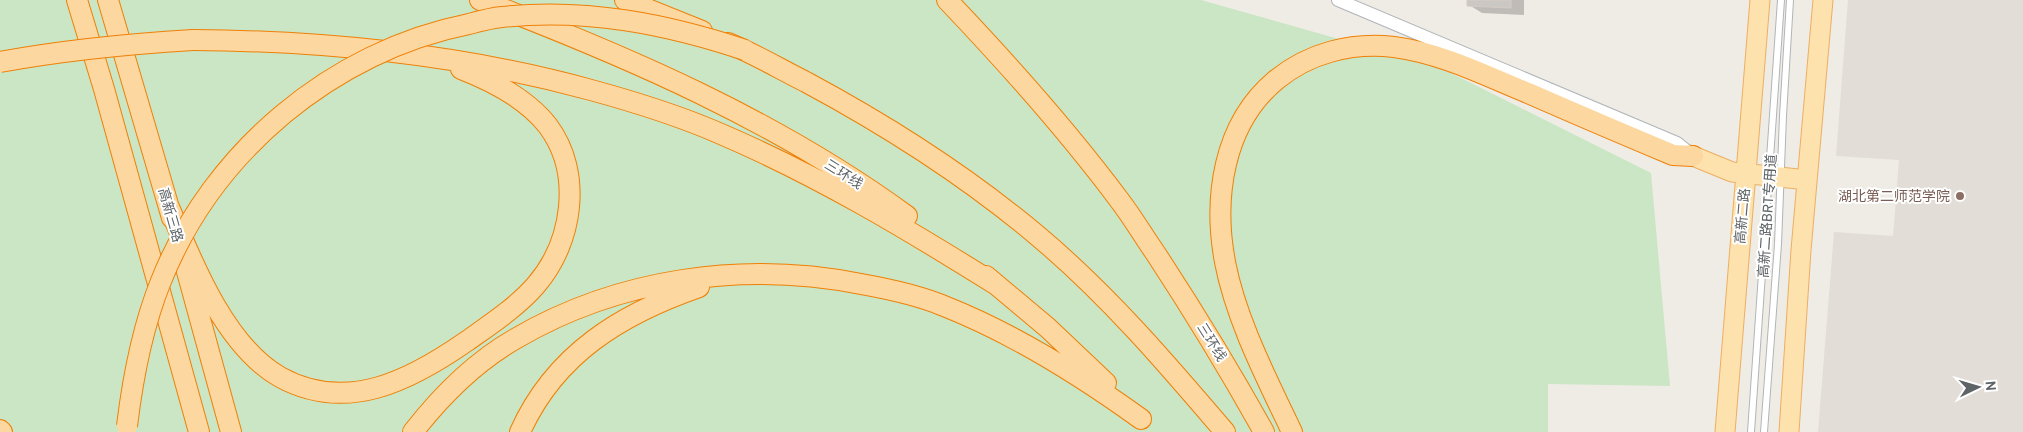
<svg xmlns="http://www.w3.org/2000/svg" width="2023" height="432" font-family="Overpass,'Noto Sans SC',sans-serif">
  <rect width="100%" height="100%" fill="#efece6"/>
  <path fill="#e2ddd7" d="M1848,0H2023V432H1818L1834,232L1893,236L1899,160L1836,156Z"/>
  <path fill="#cae6c4" d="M0,0H1201L1441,68L1651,173L1670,386L1548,384V432H0Z"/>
  <path fill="#0003" d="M1469,0H1524V15L1482,13L1469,5Z"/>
  <path fill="#cbc7c3" stroke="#d4cdc5" d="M1467,0H1511V8L1467,6Z"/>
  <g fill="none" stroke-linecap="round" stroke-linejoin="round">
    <g stroke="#b1b5b8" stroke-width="8">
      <path id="service" d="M1751,432L1781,0
        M1764,432L1778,244L1783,116L1790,0"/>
    </g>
    <g stroke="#b1b5b8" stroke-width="14">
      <path id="minor" d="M1338,0L1677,143L1693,156"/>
    </g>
    <g stroke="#edae61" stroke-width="21">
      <path id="primary" d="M1693,156L1732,172L1807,180
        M1725,432L1760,0
        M1789,432L1801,250L1823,0"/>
    </g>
    <g stroke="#ef7f07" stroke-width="22">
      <path id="trunk" d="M77,0L104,89L199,432
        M108,0L172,218
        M480,0C629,57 777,121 907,216
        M625,0L702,31
        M947,0C1008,64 1067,130 1120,201C1133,218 1144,237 1156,254C1194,312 1230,371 1264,432
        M193,40C328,41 460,54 591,90C635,102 680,116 721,134C817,175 907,229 995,284
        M728,43C755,54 780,69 806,82C888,126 968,177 1039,237C1108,295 1167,364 1225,432
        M169,207C192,262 225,346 280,377C347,414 411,380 467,341C491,324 517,307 536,285C573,242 583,173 548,126C527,99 492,81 461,69
        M186,268L231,432
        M986,276L1048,328L1106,383
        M0,430L2,432
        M413,432C441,396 475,362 515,339C619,278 743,261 861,284C889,289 918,295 944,306C1015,334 1080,375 1141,419
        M520,432C555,354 621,314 699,287
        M1292,432C1267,379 1236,320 1225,262C1213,198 1223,124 1276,80C1309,53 1351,42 1394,47C1441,53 1484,75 1528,93C1576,114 1625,135 1673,155L1693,156"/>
    </g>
    <use href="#service" stroke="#fff" stroke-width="6"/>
    <use href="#minor" stroke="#fff" stroke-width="12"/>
    <use href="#primary" stroke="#fde2ae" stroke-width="19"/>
    <use href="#trunk" stroke="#fcd8a0" stroke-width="20"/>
    <g stroke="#ef7f07" stroke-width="22" stroke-linecap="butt">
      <path id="trunk-bridge" d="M0,62C65,50 127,44 193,40
        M127,426C133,376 142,328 161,281C213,151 333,51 469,24C480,21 491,18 502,17C586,8 667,24 745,50"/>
    </g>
    <use href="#trunk-bridge" stroke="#fcd8a0" stroke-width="20"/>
  </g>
  <circle fill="#8d6e63" stroke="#fff" stroke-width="2" cx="1960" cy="196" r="5"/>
  <g text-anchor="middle" stroke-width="4" stroke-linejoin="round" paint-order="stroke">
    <g font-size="14" fill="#5e6366" stroke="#fff">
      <text transform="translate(844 174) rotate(32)" y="5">三环线</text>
      <text transform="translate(171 215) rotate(74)" y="5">高新三路</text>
      <text transform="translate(1742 216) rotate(-85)" y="5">高新二路</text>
      <text transform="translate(1767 216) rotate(-86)" y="5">高新二路BRT专用道</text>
      <text transform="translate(1212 342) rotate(58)" y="5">三环线</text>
    </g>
    <g font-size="14" fill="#785e54" stroke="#fff" text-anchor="end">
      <text x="1950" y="201">湖北第二师范学院</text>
    </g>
  </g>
  <g transform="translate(1978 387) rotate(85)" stroke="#ffffff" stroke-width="4" paint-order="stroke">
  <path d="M0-4L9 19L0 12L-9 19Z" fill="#5e6366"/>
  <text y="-8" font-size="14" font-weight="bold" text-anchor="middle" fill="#5e6366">N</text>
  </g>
</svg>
